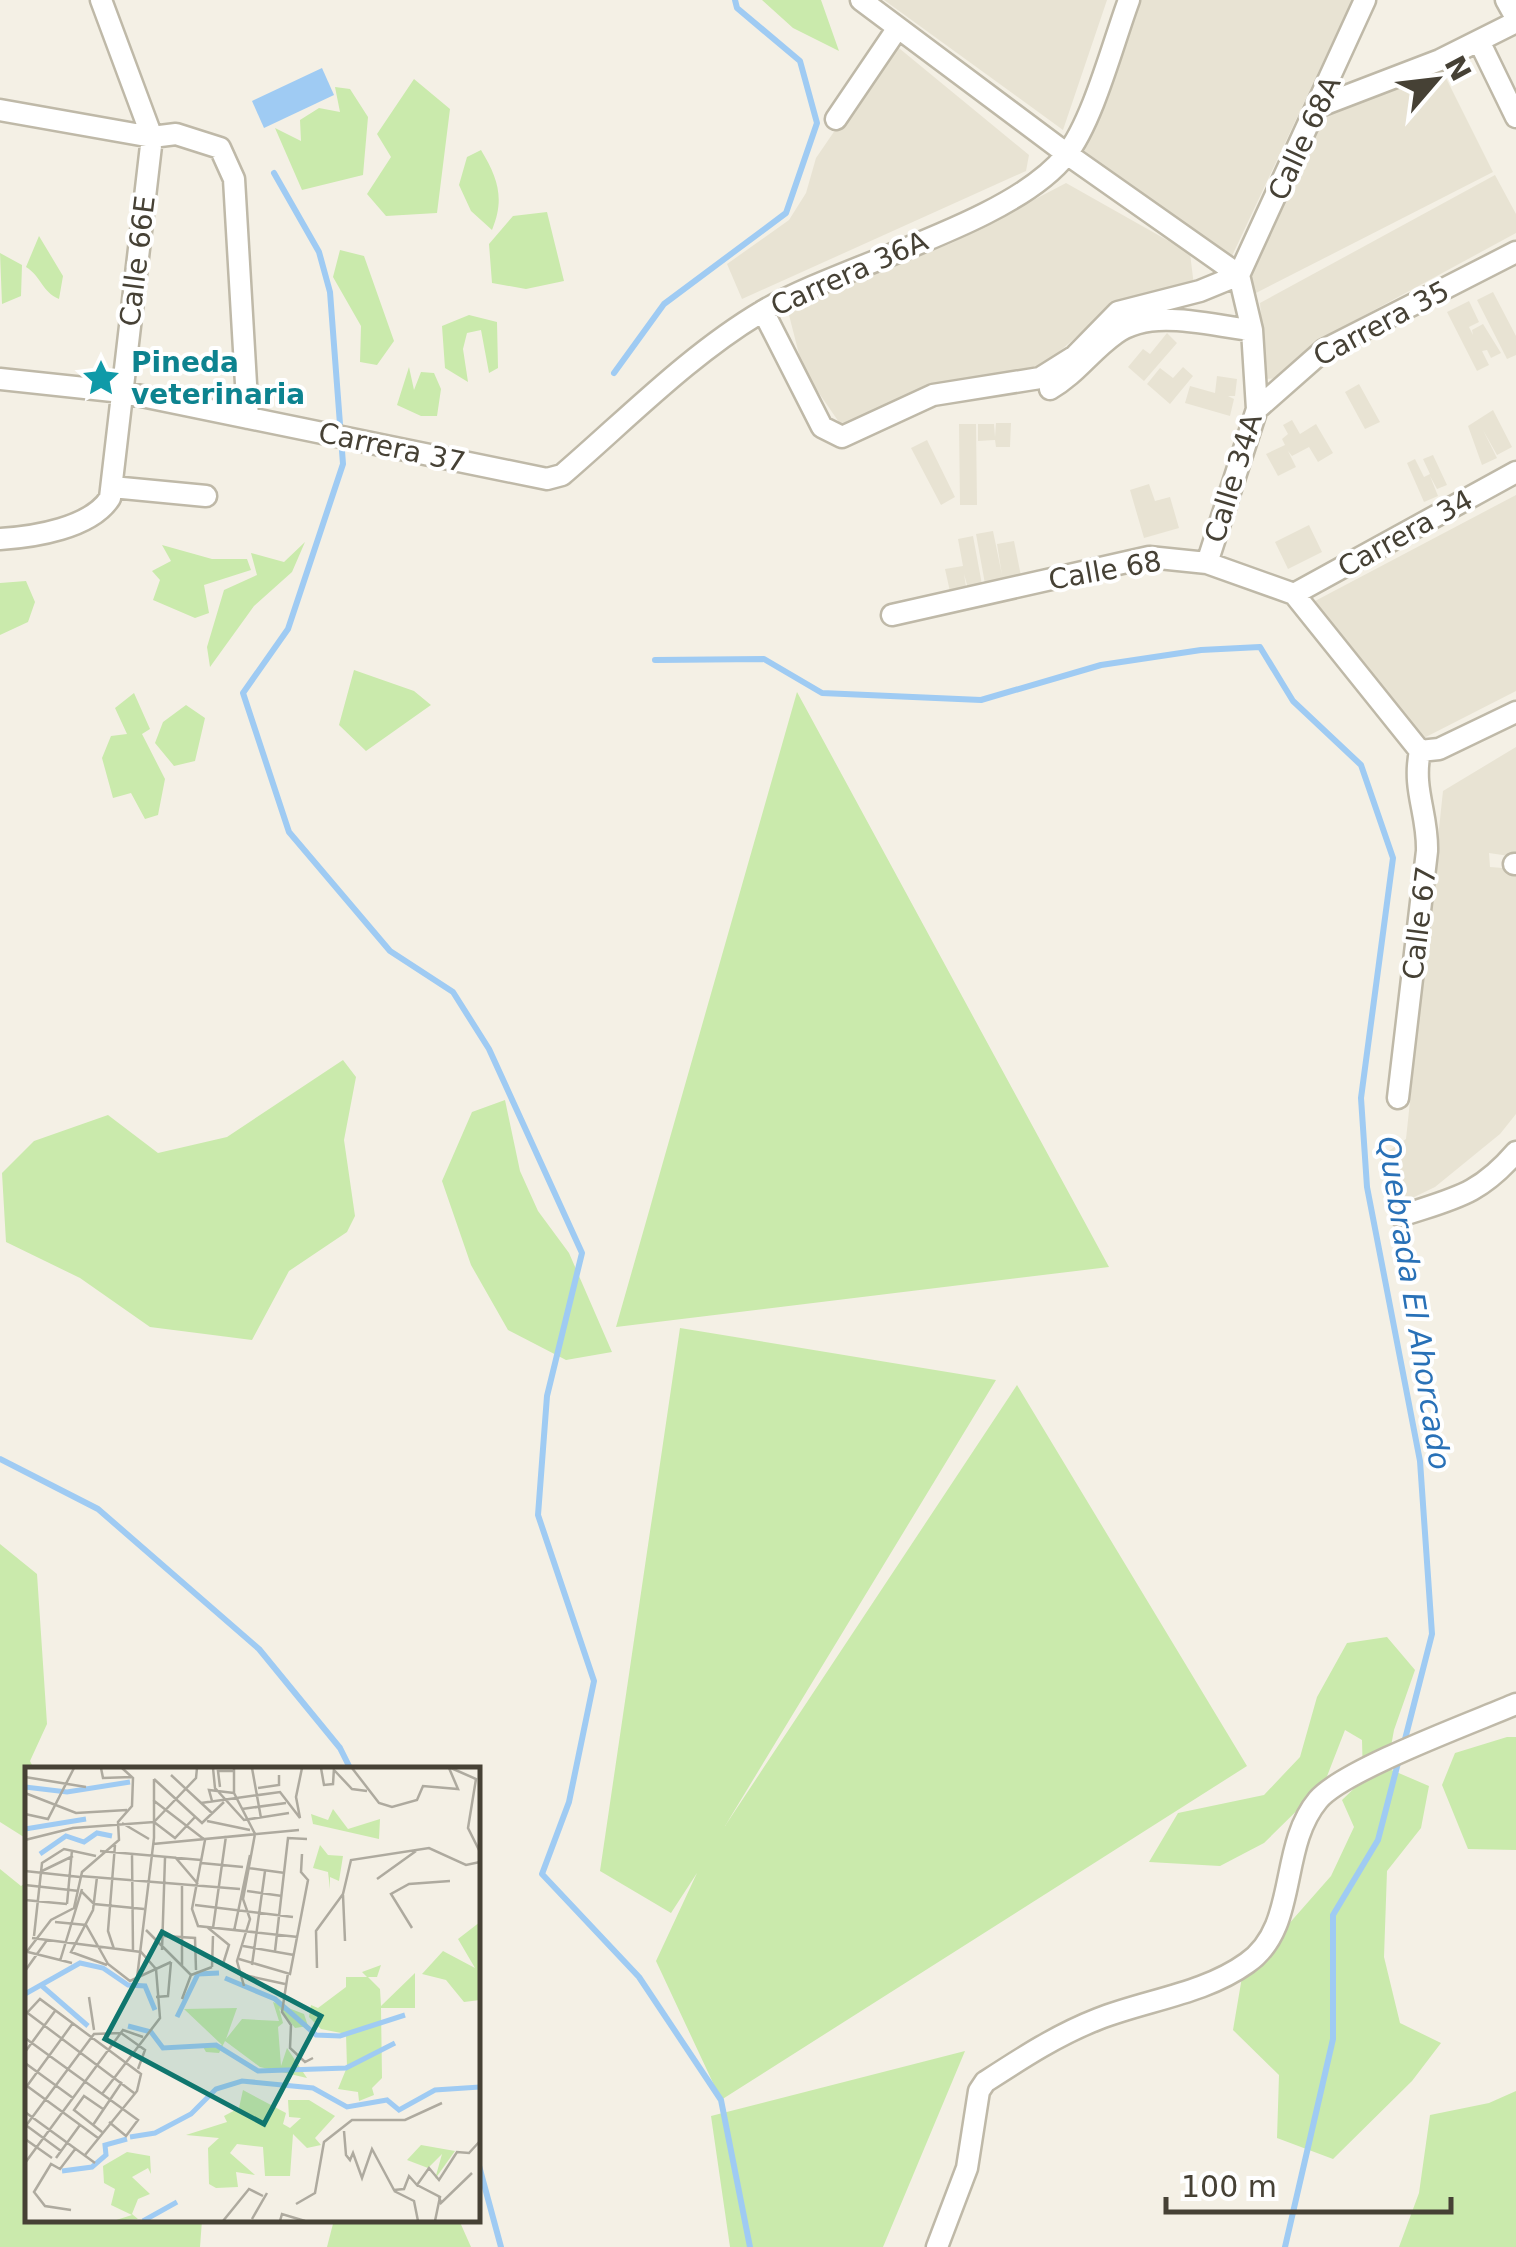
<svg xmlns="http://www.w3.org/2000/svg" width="1516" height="2247" font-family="'DejaVu Sans',sans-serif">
  <rect width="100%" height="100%" fill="#f4f0e5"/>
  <path fill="#e8e3d3" d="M884,0H1107L1063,130Z
    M1138,0H1352L1232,256L1083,150Z
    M894,44L1029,155L1026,171L742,299L727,264L789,220L806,193L816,158Z
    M1439,64L1493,172L1256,293L1242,263L1325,108Z
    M1495,175L1516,214V233L1319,340L1279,378L1266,379L1260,303Z
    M1066,183L1190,253L1194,286L1105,312L1038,370L843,428L803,370L787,307L952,243Z
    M1493,292L1516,336V355L1507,359L1477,300Z
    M1469,301L1479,322L1469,327L1473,335L1472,330L1483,324L1501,353L1491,358L1487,350L1482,351L1489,365L1477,371L1447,312Z
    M1167,333L1177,343L1144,381L1128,367L1143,349L1150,354Z
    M1183,367L1193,376L1170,404L1147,384L1160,368L1173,378Z
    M1217,376L1237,379L1235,396H1228L1234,399L1230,416L1185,403L1190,386L1215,393Z
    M1359,384L1380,422L1365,429L1345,392Z
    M1493,410L1512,447L1497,455L1483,430L1497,458L1482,465L1468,426Z
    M1292,420L1300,434L1316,424L1333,453L1318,462L1309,447L1292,456L1288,451L1296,467L1278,476L1266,454L1285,445L1282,439L1288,434L1283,425Z
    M996,423H1011L1010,447H996L995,440L978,441V424H994L995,437Z
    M959,424H976L977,505H960Z
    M927,440L955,497L941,505L911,448Z
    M1433,455L1447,485L1437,489L1430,476L1438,496L1424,502L1407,463L1415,459L1424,477L1430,474L1423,459Z
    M1149,484L1155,501L1170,497L1179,528L1144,538L1130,490Z
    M1516,495V691L1420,740L1315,601Z
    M1309,525L1322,552L1288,569L1275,542Z
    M993,531L1002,575L997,544L1014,541L1021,576L985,584L976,534Z
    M973,536L983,590L969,592L964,574L967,593L951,596L945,569L963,566L958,539Z
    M1516,747V857L1489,853L1490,867L1516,869V1114L1500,1134L1435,1187L1406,1201L1385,1196L1380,1157L1406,1139L1443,791Z"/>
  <path fill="#caeaac" d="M762,0H821L839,51L793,28Z
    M414,79L450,109L437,213L386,216L367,194L391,157L377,134Z
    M335,87L350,89L368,117L363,175L302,190L275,128L301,141L300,120L319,108L340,112Z
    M481,150C498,178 505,199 492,230L471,211L459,185L467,157Z
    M547,212L564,281L526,289L492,283L489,244L513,216Z
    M39,236L63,276L59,299C42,292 41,276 26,267Z
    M340,250L364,256L394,341L377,365L360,362L361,326L333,277Z
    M0,253L22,265L21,296L2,304Z
    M469,315L497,322L498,368L489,373L481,330L467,333L463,349L468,382L445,368L442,326Z
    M409,367L414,390L421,372L434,373L441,389L437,416H421L397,405Z
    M305,542L292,572L254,606L210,667L207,647L224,590L257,575L251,553L284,562Z
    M162,545L212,559H247L251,570L204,585L209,613L195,618L153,600L160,580L152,571L171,561Z
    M26,581L35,602L28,622L0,635V583Z
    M354,670L414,691L431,705L366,751L339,725Z
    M797,692L1109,1267L616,1327Z
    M134,693L150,729L142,734L165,779L158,815L145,819L131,793L113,798L102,758L111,736L127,734L115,708Z
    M186,705L205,718L195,761L174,766L155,743L163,722Z
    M343,1060L356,1077L344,1140L355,1216L347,1232L289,1271L252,1340L150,1327L80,1278L6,1242L2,1173L34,1141L108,1115L158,1153L227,1137Z
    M505,1100L520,1171L538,1211L569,1253L612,1352L566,1360L508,1330L471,1265L442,1181L472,1112Z
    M680,1328L996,1380L725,1826L1017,1385L1247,1766L721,2100L656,1961L697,1873L671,1913L600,1871Z
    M0,1544L37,1574L47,1724L30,1761L34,1769L28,1770L27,1839L0,1822Z
    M1387,1637L1415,1670L1394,1730L1387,1768L1429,1786L1421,1828L1387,1871L1384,1957L1400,2023L1441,2043L1412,2081L1333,2159L1277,2138L1279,2075L1233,2030L1242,1977L1331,1876L1354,1827L1342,1800L1363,1780L1362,1740L1345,1730L1324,1784L1264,1843L1220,1866L1149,1862L1178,1813L1264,1795L1300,1757L1317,1697L1347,1643Z
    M1507,1737H1516V1850L1468,1849L1442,1785L1455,1753Z
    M0,1869L21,1886L27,1882L28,2220H202L200,2247H0Z
    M965,2051L883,2247H730L711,2116Z
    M1516,2091V2247H1399L1419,2193L1430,2115L1489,2103Z
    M334,2220H459L471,2247H327Z"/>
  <path fill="#9fcbf3" d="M322,68L334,95L264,128L252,101Z"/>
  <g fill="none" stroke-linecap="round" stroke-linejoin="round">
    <path stroke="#9fcbf3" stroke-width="6" d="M274,173L319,252L330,292L343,464L288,629L243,693L289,832L390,951L453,992L489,1049L582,1253L547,1396L538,1515L594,1681L569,1802L542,1874L639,1977L721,2100L750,2247
      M614,373L664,304L786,213L817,123L800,61L737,8L735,0
      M655,660L764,659L822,693L981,700L1101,665L1201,650L1260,647L1293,701L1361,765L1393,858L1361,1098L1367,1187L1420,1461L1432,1634L1403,1747
      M0,1459L98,1509L259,1649L340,1748L351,1770
      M478,2162L501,2247
      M1285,2247L1333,2039V1915L1378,1840L1399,1759"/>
    <g stroke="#bfb9a8" stroke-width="25">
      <path id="minor" d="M861,0L1067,154L1239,275
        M1506,0L1516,18
        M1479,41L1516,117
        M1320,106L1440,60L1516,22
        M0,110L152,137L176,134L220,148L234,179L248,418
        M836,119L897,29
        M1239,275L1365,0
        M763,311L822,427L842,437L933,395L1040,378L1075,356L1118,312L1200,291L1239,275
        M0,379L122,392L547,479L562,475C626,420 690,354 763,311C842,265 1013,223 1066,155C1093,121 1113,43 1129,0
        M1050,389C1076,374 1091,351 1115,334C1151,307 1211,326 1252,330
        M1257,409L1324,350L1516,252
        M112,487L206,496
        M0,539C34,537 91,528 110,498L152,137L101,0
        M1207,563L1257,409L1252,330L1239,275
        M1294,594L1516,472
        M892,615L1149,557L1207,563L1294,594L1420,751
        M1420,751L1439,749L1516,712
        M1514,864H1516
        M1398,1098L1427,851C1428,813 1412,790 1420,751
        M1401,1216C1454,1198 1478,1196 1516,1152
        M937,2247L967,2168L979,2091L985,2082C1022,2058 1057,2035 1098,2019C1146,2000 1204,1994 1247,1963C1299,1927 1278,1848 1318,1800C1343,1770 1474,1722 1516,1704"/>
    </g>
    <use href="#minor" stroke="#fff" stroke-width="20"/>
  </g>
  <defs>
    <g id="sight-bare" transform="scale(3)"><path d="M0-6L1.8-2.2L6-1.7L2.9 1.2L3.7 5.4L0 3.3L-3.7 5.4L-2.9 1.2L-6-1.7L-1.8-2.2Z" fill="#0f9aa8" stroke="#fff" stroke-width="2.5" paint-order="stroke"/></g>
  </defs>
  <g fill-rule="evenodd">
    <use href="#sight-bare" x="101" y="378"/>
  </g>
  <g text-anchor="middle" stroke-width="8" stroke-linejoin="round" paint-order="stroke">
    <g font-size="28" fill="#464135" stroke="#fff">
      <text transform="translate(1304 138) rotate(-65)" y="10">Calle 68A</text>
      <text transform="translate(137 261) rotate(-83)" y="10">Calle 66E</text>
      <text transform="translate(849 273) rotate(-24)" y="10">Carrera 36A</text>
      <text transform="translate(1381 323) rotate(-28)" y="10">Carrera 35</text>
      <text transform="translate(392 447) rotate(12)" y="10">Carrera 37</text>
      <text transform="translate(1233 478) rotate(-73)" y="10">Calle 34A</text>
      <text transform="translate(1405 533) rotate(-29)" y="10">Carrera 34</text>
      <text transform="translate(1105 570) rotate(-10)" y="10">Calle 68</text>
      <text transform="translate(1419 923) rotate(-83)" y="10">Calle 67</text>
    </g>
    <g font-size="28" font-weight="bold" fill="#0d838f" stroke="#fff" text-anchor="start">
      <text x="131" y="372">Pineda<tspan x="131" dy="32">veterinaria</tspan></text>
    </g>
    <g font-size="30" font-style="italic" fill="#2971b7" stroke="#fff">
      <text transform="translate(1414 1303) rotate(81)" y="10">Quebrada El Ahorcado</text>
    </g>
  </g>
  <g transform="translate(25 1767)">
    <rect width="455" height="455" fill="#f4f0e5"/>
    <path d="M308,42L323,62L355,52L354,72L288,57L286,47L303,53ZM295,78L303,88L318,89L314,114L305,110V122L303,105L288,101ZM455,155V233L439,235L421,213L397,207L418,184L450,201L433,172ZM356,198L352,210H343L355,222L356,239L390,206V241H356L357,311L347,321L349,328L334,334L333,325L313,322L322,300L321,267L296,262L284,250L286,238L293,241L321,220V210H342L337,205ZM248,235L279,247L283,259L270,261L254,241L258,256L253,260L256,299L262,281L282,311L235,300L200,274L194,286L181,285L177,278H197L159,242L212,241L201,272L217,252L254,254ZM218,323L261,346L258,357L265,361L276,351L264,350L263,333H284L310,349L290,371L296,378L282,381L268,367L265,409H240L238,380L212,377L205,386L230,408L211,405L213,420L191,421L184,417L183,381L194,371L161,368L202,355L199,349L214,341ZM396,378L430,384L410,412L417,387L403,401L382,393ZM102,385L125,389L126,407L123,401L107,410L125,427L113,432L107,447L113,452L88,454L107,448L86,438L90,422L79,416L78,399Z" fill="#caeaac"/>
    <path fill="none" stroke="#9fcbf3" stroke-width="5" d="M0,20L42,25L105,15M0,62L61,52M15,87L41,69L59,75L72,66L87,69M200,211L250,232L291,268L315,269L380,248M17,219L63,259M0,227L55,196L78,201L103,218L120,219L130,243M152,250L173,207L194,206M103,259L126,265L138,281L191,278L233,304L321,301L370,276M105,370L130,366L166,347L191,322L217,314L288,321L322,340L362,333L374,343L410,323L455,320M37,404L67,400L81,388L80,378L102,372M118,454L152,435"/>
    <path fill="none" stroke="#aeaa9f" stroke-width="2.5" d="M76,1L78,11L107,10M188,1L190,21L219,53L264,46M209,1V26L230,67L218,132L225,152L212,194L219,219M227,1L236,51M296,1L299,18L308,17L309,1M327,1L354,36L367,40L392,33L398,19L433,22L424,1M426,1L451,12L443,61L455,85M309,3L327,22L342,24M146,8L188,47M0,10L61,20M129,12L177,56L199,35M195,20L193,4H209M233,21L254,18V8M0,26L51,46L102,43M128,33L180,73M187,34L184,23L209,26M176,36L255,25L275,51L271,30L277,1M217,42L261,36M0,47L23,52L49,1M182,54L225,63M129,55L171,11L172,1M97,56L124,72M0,73L48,61L129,55L150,71L170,50M180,73L167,142L173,159L273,170M128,77L274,63M75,84L176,93M107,87L108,184M150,90L173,117M176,96L218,100M223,101L260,106M0,104L55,110M17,104L48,89M55,109L215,122M72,110L68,143L46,185L82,198M352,112L391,84M0,118L54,124M222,124L257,129M57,125L69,137L119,142M318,128L320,174M0,133L42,137M42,137L47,83M170,138L268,150M30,155L61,158L83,197L105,214L146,195M182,160L204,178L198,197M188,161L201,69M387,161L366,127L384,117L425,114M121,163L166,208M209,164L225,88M9,169L17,96L39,82L71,89M139,169L170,171L171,203M7,171L116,185L131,202L135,251L77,327M218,179L269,188M89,182L83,164L90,78M137,183L140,91M250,184L263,71L282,72M3,185L47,196M0,187L26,153L49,141L57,105L94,73L93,55L107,39L108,11L97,1M214,192L265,207L283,113L276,105L277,87M35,194L57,122M157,198V117M227,198L240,104M187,200L188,169M292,201L291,164L318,127L326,93L404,81L441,98L455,95M0,204L22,173M263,206L257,245L266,258L265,281L280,295L288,291M219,208L260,217M112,211L129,71V12M64,230L69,263M131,230L143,229L146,195M157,232L166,208L187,200M0,244L109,326M0,248L15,232L116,307L112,324L60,388M0,271L113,353L101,369L84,355M0,285L30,244M0,296L48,331M2,319L73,371M2,319L48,256M0,345L70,396M68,358L97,315M2,359L36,384M0,360L69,267L96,266L120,283L113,302M319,364L321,388L325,393L328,386L337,411L347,382L369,423L379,422L384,409L392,418L404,401L414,413L432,385L444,386L455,374M77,365L49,343L59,329L78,342M0,372L27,391M31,391L55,358M0,396L98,263L118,270M392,418L415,430L410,454M369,424L389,434L393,454M414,430L416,436L447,406M271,437L290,426L299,375L327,353H380L417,336M46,443L20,439L9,425L26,397L35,402L51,381M227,452L242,426M198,454L224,422L238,429M255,454L257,447L280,454"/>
    <path fill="#0f766e" fill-opacity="0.15" stroke="#0f766e" stroke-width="5" d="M137,165L296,249L239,357L80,272Z"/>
    <rect width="455" height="455" fill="none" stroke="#464135" stroke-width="5"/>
  </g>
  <g transform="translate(1436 80) rotate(62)" stroke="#ffffff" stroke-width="8" paint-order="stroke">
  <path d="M0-8L18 38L0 25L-18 38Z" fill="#464135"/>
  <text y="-15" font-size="28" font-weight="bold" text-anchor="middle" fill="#464135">N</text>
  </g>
  <path d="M1166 2197v15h285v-15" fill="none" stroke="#464135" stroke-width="5"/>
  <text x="1181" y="2197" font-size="30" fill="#464135" stroke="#ffffff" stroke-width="8" paint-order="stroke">100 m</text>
</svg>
